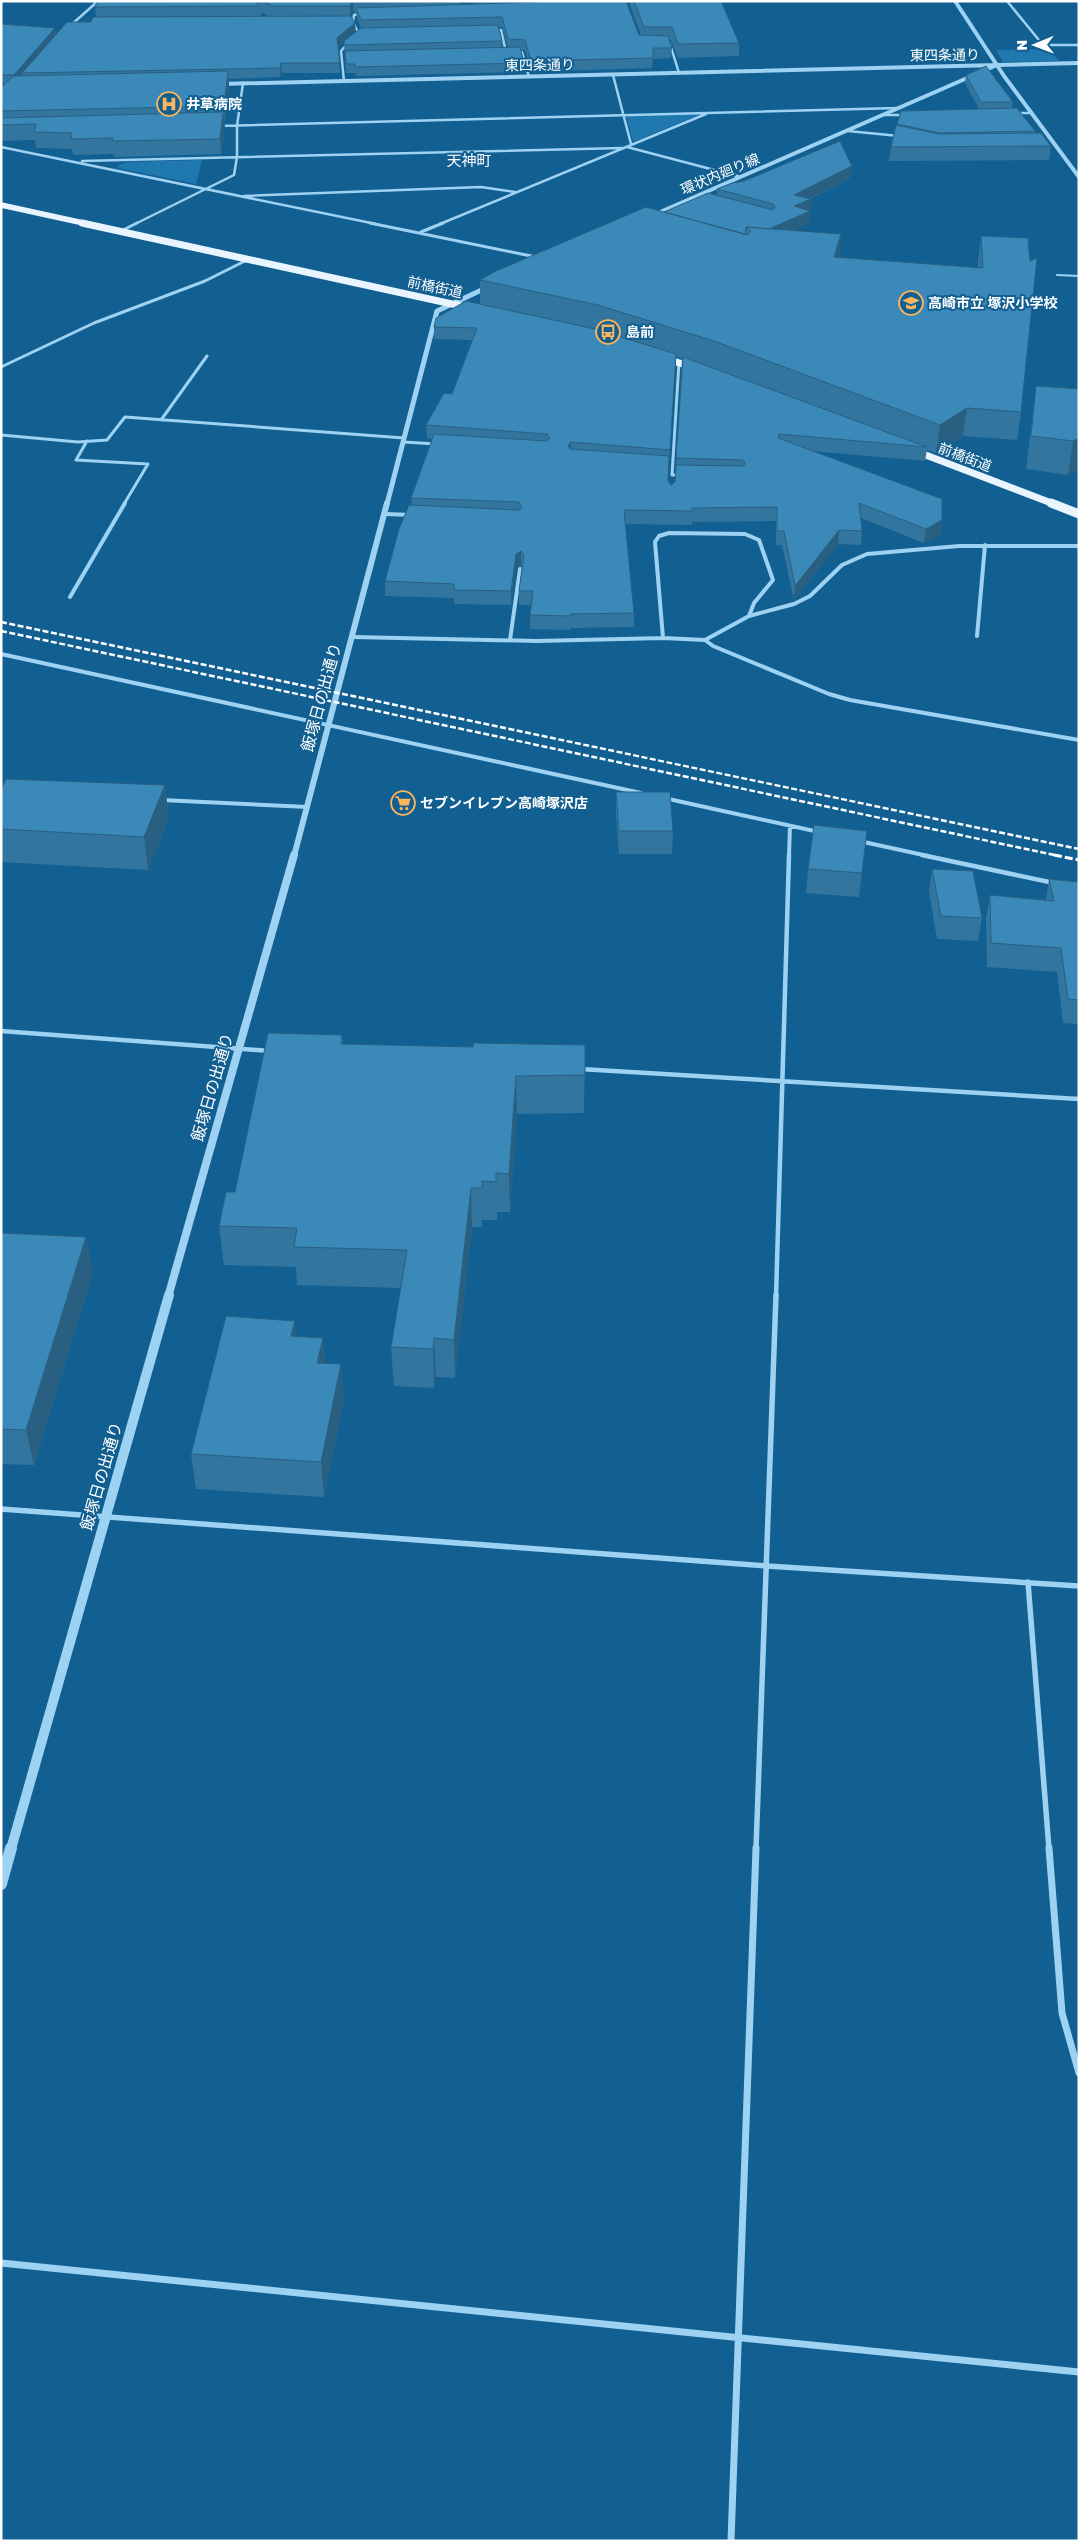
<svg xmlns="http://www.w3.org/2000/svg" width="1080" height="2542" font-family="'Golos Text','Noto Sans JP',sans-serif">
  <rect width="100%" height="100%" fill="#125f91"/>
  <path fill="#2079ae" d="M1050,49L1059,61L1003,62L996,50Z
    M701,114L633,142L626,115Z
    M202,160L196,184L118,168L119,165L128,162Z"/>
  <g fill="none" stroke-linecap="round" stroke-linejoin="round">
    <path stroke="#9dd2f2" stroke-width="2" d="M1057,275L1079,276"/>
    <path stroke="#9dd2f2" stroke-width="2.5" d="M1007,1L1043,45H1079
      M70,26L98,1
      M493,30H501L506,52
      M359,35L353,22L354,15L363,13
      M670,44L679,73
      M515,52H522L529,77
      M613,75L631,144
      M344,81L341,51L350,41
      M1015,113H1032
      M881,115H906
      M219,126L898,108
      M848,131L899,136
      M1,147L376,224
      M627,147L741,177
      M82,161L622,148
      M244,196L481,187L515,192
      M135,224L234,175L237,157V126L243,83
      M440,224L706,114"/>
    <path stroke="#9dd2f2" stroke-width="3" d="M370,223L536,257
      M121,231L137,223
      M421,232L443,223
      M679,362L672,475H681
      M1,367L94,323L205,281L247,260
      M161,420L207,356
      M1,435L78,442L107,440L125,417L404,438
      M87,441L76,460L148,464L124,504
      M403,442L437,444"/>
    <path stroke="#9dd2f2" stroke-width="4" d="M386,514L411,515
      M70,597L125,503
      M977,636L985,545
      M353,637L537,641L663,638L705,640L749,616L794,604L810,596L842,565L867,554L959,546H1079
      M663,638L655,542L659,536L669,533L745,534L759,540L773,580L754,603L749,616
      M510,640L520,569
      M705,640L713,646L829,694L850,700L1079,740
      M1,654L641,793
      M664,798L819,832
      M162,800L308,807
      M859,841L928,856
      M789,856L790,826"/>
    <path stroke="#9dd2f2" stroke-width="4.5" d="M922,855L1054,883
      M1,1031L270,1051
      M580,1069L1079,1099
      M776,1297L789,855"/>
    <path stroke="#9dd2f2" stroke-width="5.5" d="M1,1509L767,1566L1079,1586
      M1028,1582L1049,1849
      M756,1849L776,1295"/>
    <path stroke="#9dd2f2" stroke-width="7" d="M1049,1848L1062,2013L1079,2073
      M1,2263L1079,2372
      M731,2541L756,1848"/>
    <path stroke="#9dd2f2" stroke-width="4" d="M955,1L1004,76L1079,177
      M219,84L1079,63
      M651,216L997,65"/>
    <path stroke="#9dd2f2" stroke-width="5" d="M387,504L437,311L490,286"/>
    <path stroke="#9dd2f2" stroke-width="6" d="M294,856L387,503"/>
    <path stroke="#9dd2f2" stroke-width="8" d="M168,1297L294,855"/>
    <path stroke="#9dd2f2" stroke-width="10" d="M11,1849L169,1295"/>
    <path stroke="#9dd2f2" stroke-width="12" d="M1,1884L11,1848"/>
    <path stroke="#e8f5ff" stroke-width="5.5" d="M1,205L88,224"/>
    <path stroke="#e8f5ff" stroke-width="7" d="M82,223L475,309
      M659,356L697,369
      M910,449L1054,504"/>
    <path stroke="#e8f5ff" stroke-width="9" d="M1051,503L1079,514"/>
    <path stroke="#fff" stroke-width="2.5" stroke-dasharray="6 2.5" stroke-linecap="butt" d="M1,622L1079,849
      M1,631L1059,856"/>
    <path stroke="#fff" stroke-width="3" stroke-dasharray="8 3" stroke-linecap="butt" d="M1054,855L1079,860"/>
  </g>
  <path fill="#32769f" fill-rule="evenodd" d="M257,1H506V3H511L509,1H626L639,35H641L630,5V1H721L739,43V56L678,58L671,40H669L672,48L671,58L653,59L652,68L531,72L525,50H520L524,63V72L356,76L355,73H346L344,42L338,47L340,73H282L280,77L229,79V86L225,121H224L225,128L221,154L114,157V154L73,155L72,149L36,148L35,140L1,141V87L6,83H1V24L55,28L56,35L91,22L96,17L95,7L258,5ZM461,2L481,4L461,5ZM261,12L268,16H261ZM354,12H356L357,18L361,28L356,32L351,17ZM499,27H502L508,47H502V41Z
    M966,75L1013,102L1012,108L1035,131V133L1051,146L1049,160L889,161L891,147L901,111L979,109L965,83Z
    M851,178L810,199H811L809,223L791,231L841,234L839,258L978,268V262L981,236L1021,412L1017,440L963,436L936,453L927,450L925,461L812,451L942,520L941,534L924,543L861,518L862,531L861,545L838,544L794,600L782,545H776V521L692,522V525L625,524L634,613V627L570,628V630L530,629V615L531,605H519V591L522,567L521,565L516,568L511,605L454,604V598L385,596V581L412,505L411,498L432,439L427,438L426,425L452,394L472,340L434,339V327L480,304V280L664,212L717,195V189ZM676,356L682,359L675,482L671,485L668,481Z
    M1036,386L1079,389V469L1068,475L1026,469L1032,419Z
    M165,785L169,818L148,870L1,862V790Z
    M616,792L673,831L672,854H619L616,815Z
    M867,831L859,897L806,893L808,869Z
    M932,869L982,918L978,941L937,939L929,892Z
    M1049,879L1079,882V1024L1063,1023L1057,972L987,967L986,919L990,895L1046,900Z
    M342,1035L343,1044L473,1047L585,1045L584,1113L517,1114L510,1212H497V1220H482V1227H472L455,1378L436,1377L434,1388L394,1386L391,1347L401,1288L297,1285L296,1267L224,1265L219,1226L235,1192Z
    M1,1233L86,1237L93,1272L34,1465L1,1464Z
    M296,1336L323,1338L325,1363L341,1364L344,1400L324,1497L196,1489L191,1454Z"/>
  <path fill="#296082" d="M352,1H353L354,12L350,19V6Z
    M355,23L356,32L338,47L337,38Z
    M55,28L56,36L22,73V75L15,83L14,75Z
    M281,63L282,73L280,77V68Z
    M228,71L229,86L225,121L224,106Z
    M223,112L225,128L221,154L220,139Z
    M852,166L851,178L796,205L811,199L809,223L750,250L751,238L794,195Z
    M841,234L839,260L834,257Z
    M967,408L963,436L936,453L940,425Z
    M1079,438V469L1068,475L1073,441Z
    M571,442V456L568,445Z
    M942,520L941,534L924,543L926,529Z
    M839,530L838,544L794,600L795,586Z
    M521,551V565L516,568L511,605V591L516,554Z
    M165,785L169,818L148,870L144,837Z
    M516,1076L517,1114L510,1212L509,1174Z
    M471,1188L472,1227L455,1378L454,1340Z
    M86,1237L93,1272L34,1465L26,1430Z
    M295,1321L298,1356L291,1336Z
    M323,1338L326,1373L317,1363Z
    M434,1338L436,1377L434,1388L433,1349Z
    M341,1364L344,1400L324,1497L321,1462Z"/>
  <path fill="#3a89b9" stroke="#296082" d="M97,1H254L260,6L95,7Z
    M264,1H352L350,6H272Z
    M567,1H626L639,35L668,36L672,48H653V58L531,61L525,40L508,39L502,17L361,20L356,8Z
    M634,1H721L739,43L678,44L672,27H644Z
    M351,16L355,23L337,38L340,63H281L280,68L22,73L67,22H91L93,17Z
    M1,24L55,28L14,75H1Z
    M498,25L502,41L344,45V41L361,28Z
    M520,47L524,63L355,67V64H346L345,51Z
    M986,66L1013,102H981L966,75Z
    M228,71L224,106L1,111V87L14,76Z
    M1017,108L1035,131L939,133L897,124L901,111Z
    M223,112L220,139L112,141L113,138L71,139L72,133L34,132L36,124L1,125V118Z
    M896,125L939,134L1041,133L1051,146L891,147Z
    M840,141L852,166L794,195L811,199L794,206L810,211L769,229L746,227L745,234L664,212L708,193L773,210L775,207L773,204L717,189L732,183L744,181Z
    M646,207L747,235L751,231L746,227L841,234L834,257L983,268L981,236L1028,238L1030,261L1037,258L1021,412L967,408L940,425L717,342L598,305L480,280L496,271Z
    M466,301L595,329L676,354L670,450L571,442L568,445L570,449L669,456L668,481L671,485L675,482L676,465L744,466L745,462L742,460L676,458L683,357L927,447L779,434L778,438L942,499V520L926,529L859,503L862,531L839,530L795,586L784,531H777V507L692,508V511L624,510L634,613L570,614V616L530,615L533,591H519L524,555L521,551L516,554L511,591L454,590V584L385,581L399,529L409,505L519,510L522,508L519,502L411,498L434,434L547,441L550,438L547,434L426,425L444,393L452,394L477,328L434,327L436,318Z
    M1036,386L1079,389V438L1073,441L1031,436Z
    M6,779L165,785L144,837L1,829V790Z
    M616,792H670L673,831H619Z
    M814,825L867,831L862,873L808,869Z
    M932,869L973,871L982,918L941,916Z
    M1049,879L1079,882V1000L1068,999L1061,948L991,943L990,895L1054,901Z
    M268,1033L342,1035L341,1044L473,1047V1043L585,1045V1075L516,1076L509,1174L496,1173V1182L482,1181V1188H471L454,1340L434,1338L433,1349L391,1347L407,1250L294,1247L297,1228L219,1226L226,1192H235Z
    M1,1233L86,1237L26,1430L1,1429Z
    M226,1316L295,1321L291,1336L323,1338L317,1363L341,1364L321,1462L191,1454Z"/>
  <defs>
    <g id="hospital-ring" transform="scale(1.25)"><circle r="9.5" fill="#125f91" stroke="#ffb55e" stroke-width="1.5"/><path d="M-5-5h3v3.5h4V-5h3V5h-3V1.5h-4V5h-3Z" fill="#ffb55e"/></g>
    <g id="school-ring" transform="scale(1.25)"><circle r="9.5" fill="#125f91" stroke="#ffb55e" stroke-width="1.5"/><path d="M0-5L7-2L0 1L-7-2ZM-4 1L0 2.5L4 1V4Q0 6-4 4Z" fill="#ffb55e"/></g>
    <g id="bus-ring" transform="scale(1.25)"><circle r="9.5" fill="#125f91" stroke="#ffb55e" stroke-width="1.5"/><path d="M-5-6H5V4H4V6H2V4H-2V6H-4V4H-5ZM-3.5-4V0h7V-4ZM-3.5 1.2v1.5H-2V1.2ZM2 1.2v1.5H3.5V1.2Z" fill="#ffb55e"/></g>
    <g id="supermarket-ring" transform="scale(1.25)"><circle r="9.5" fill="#125f91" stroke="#ffb55e" stroke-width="1.5"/><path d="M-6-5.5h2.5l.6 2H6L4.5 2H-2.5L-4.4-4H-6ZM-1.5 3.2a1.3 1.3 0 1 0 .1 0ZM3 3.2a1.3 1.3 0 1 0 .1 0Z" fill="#ffb55e"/></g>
  </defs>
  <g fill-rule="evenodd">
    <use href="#hospital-ring" x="169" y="104"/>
    <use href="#school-ring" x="911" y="303"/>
    <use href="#bus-ring" x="608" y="332"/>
    <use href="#supermarket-ring" x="403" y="803"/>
  </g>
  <g text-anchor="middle" stroke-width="4" stroke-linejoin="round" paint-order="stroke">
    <g font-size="14" fill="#fff" stroke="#125f91">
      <text transform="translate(945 55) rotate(-1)" y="5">東四条通り</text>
      <text transform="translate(540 65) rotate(-1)" y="5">東四条通り</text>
      <text transform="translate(720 174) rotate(-23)" y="5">環状内廻り線</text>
      <text transform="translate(435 287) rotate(12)" y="5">前橋街道</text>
      <text transform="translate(965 457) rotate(21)" y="5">前橋街道</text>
    </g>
    <g font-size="14" font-weight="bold" fill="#fff" stroke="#125f91" text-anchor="start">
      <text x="186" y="109">井草病院</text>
      <text x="928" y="308">高崎市立 塚沢小学校</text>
      <text x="626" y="337">島前</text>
      <text x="420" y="808">セブンイレブン高崎塚沢店</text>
    </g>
    <g font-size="15" fill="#fff" stroke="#125f91">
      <text x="469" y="166">天神町</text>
    </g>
    <g font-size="16" fill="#fff" stroke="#125f91">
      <text transform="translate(321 697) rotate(-75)" y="6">飯塚日の出通り</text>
      <text transform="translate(212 1087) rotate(-74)" y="6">飯塚日の出通り</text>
      <text transform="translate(101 1476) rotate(-74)" y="6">飯塚日の出通り</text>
    </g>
  </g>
  <rect width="1080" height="2542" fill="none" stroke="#ffffff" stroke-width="5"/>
  <g transform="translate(1035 45) rotate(269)" stroke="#125f91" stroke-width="4" paint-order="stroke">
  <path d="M0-4L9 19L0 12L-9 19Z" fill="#ffffff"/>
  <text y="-8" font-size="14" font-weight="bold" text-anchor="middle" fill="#ffffff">N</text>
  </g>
</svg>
